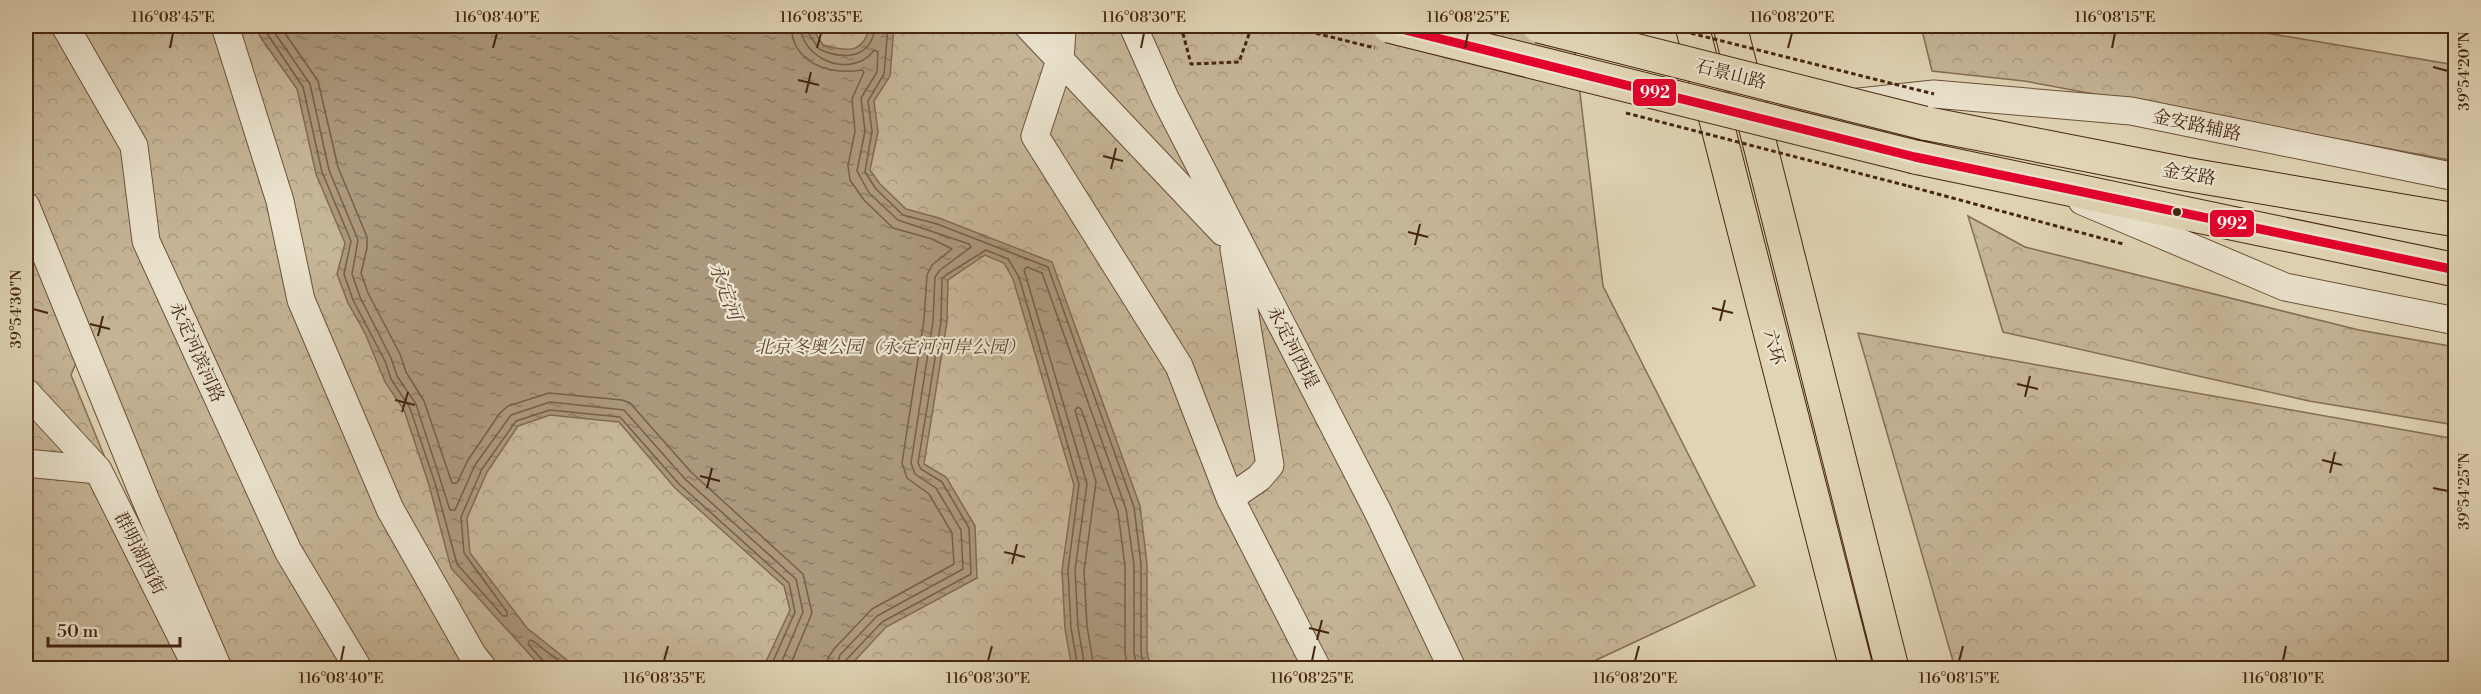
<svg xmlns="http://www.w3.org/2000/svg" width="2481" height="694" font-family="'Libre Bodoni','Noto Serif SC',serif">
  <defs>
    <pattern id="forest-crowns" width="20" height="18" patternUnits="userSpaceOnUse" patternTransform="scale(1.5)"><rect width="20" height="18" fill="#c6b698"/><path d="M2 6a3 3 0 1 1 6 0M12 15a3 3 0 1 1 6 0" fill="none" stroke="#ab9c82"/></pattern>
    <pattern id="water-ripples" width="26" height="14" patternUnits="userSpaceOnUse" patternTransform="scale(1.5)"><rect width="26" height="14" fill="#ab987c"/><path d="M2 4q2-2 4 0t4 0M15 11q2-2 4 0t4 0" fill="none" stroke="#8d7c64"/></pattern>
  </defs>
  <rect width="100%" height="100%" fill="#e0d4b4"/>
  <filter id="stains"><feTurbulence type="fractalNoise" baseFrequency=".00333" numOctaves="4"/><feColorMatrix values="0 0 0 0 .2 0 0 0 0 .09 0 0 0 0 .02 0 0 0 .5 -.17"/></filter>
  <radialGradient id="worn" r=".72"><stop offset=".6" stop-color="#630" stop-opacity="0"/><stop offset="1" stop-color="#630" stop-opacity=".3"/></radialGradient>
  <path fill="url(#forest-crowns)" stroke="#866e54" stroke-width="1.5" d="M26,26H1572L1603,286L1755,586L1592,662L1594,668H211L78,358L71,375L142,548L197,668H26Z
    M1921,26H2225L2455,65V161L2024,81L1932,71Z
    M1968,216L2025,247L2359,330L2455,347V425L2309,401L2003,332Z
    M1858,333L2455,439V668H1955Z"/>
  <path fill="url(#water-ripples)" stroke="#826a51" stroke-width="1.5" d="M255,26H813L814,31L823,45C848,52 863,54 870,26H894L890,76L874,101L878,132L870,170L880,184L906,209L939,218L1052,262L1140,506L1147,564V652L1151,668H1072L1065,629L1062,570L1074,485L1013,279L1004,263L985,255L948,280L947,322L924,464L946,477L975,526L977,578L886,627L848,668H763L790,610L784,586L675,488L619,422L550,415L518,426L487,472L467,518L470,553L527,628L577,668H542L451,568L429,485L404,410L385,382L365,333L348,303L337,274L345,243L316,174L297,89L261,38Z"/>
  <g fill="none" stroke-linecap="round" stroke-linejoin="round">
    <path stroke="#785e46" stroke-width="1.5" d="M262,26L303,87L322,172L351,241L344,274L353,300L385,361L391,379L410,408L435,483L457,564L503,616H507V612L464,553L461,517L482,469L516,421L550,410L620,417L679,484L789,583L795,612L770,668
      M270,26L310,84L329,170L358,240L352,274L360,297L391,358L397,376L416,404L450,510H455L475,465L511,415L550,402L624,410L685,479L796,579L803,612L779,668
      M280,26L318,81L338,167L367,237V248L361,273L368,293L400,354L406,372L424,401L452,483H457L468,460L500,413L508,406L549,393L622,400L630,403L691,472L803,574L812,613L789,668
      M791,26C793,64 829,75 862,70L864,72L852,99L855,131L848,166L850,180L864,200L893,228L932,239L952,249L932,265L927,275L924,320L902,463L907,478L929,494L952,533L954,564L872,609L834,649L828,658L827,668
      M800,26C802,54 837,74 863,60C867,58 871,54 874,50L878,52L877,72L861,98L865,131L857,171L869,193L898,220L969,244L971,247L940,270L935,277L933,321L911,463L915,474L936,488L961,530L963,569L877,616L840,655L836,668
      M808,26L809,34L819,49C845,61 872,58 875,26
      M888,26L884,74L868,101L872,131L865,172L876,189L903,215L937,224L1048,267L1134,507L1141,564V652L1144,668
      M546,668L545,663L528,644L530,640L533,641L568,668
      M843,668L846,660L882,622L971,574L969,528L942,482L921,469L918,463L941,322L942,279L946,275L986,250L1008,259L1019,277L1079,484L1068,570L1071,628L1078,668
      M1085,668L1078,627L1075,570L1087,484L1024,270L1027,267L1042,273L1126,509L1134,565V653L1137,668
      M1094,668L1087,626L1084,571L1096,482L1075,410L1078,407L1081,409L1118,512L1125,566V653L1128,668"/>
    <g stroke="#6c5139" stroke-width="29">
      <path id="minor" d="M65,26L134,146L146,241L288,551L358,668
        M225,26L280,201L301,300L390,509L472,654L483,668
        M1028,26L1223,232
        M1060,26L1062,30L1060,60L1035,136L1179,366L1230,498L1317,668
        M1133,26L1165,98L1378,512L1452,668
        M1859,102L1934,94L2131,111L2456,177
        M2082,201L2285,287L2456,321
        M26,206L144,496L218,668
        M26,392L98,470L197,668
        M26,463L98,470
        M1230,498L1259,478L1270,465L1234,249"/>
    </g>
    <g stroke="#452510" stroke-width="35">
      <path id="major" d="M1924,123L2185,174L2456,220
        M1915,157L2456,270"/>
    </g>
    <g stroke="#452510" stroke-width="35">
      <path id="highway" d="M1692,26L1856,668
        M1730,26L1892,668"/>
    </g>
    <path stroke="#452510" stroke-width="3" stroke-dasharray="4.5 3" stroke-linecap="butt" d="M1181,26L1191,64L1239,62L1252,26
      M1908,186L2123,244"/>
    <use href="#minor" stroke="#ebe3ce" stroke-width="27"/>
    <use href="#major" stroke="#e0d4b4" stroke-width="33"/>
    <use href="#highway" stroke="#e0d4b4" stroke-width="33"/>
    <g stroke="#452510" stroke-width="35" stroke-linecap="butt">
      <path id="major-bridge" d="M1389,26L1915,157
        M1539,26L1924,123"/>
    </g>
    <path stroke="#452510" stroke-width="3" stroke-dasharray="4.5 3" stroke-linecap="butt" d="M1287,26L1375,48
      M1662,26L1934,94
      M1626,113L1908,186"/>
    <use href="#major-bridge" stroke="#e0d4b4" stroke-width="33"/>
    <g stroke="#ebe3ce" stroke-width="14">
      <path id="bus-1" d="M1389,26L1915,157L2456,270"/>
    </g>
    <use href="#bus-1" stroke="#e4002b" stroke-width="9"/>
  </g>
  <path fill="none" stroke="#452510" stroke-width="2" d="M170,48L173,33M493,48L497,33M817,48L821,33M1141,48L1144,33M1465,48L1468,33M1788,48L1792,33M2112,48L2115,33M2433,67L2448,71M798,80L819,85M806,93L811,72M1103,156L1123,161M1111,169L1116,148M1408,232L1428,237M1415,245L1420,224M1712,308L1733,313M33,309L48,313M1720,321L1725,300M90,324L110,329M98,336L103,316M2017,384L2038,389M2025,397L2030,376M395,400L415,405M402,412L408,392M2322,460L2342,465M2330,473L2335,452M700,476L720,481M707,488L712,468M2433,488L2448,491M1004,552L1025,557M1012,564L1017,544M1309,628L1329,633M1317,640L1322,620M341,661L344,646M664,661L668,646M988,661L992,646M1312,661L1315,646M1635,661L1639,646M1959,661L1963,646M2283,661L2286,646"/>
  <circle fill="#452510" stroke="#ebe3ce" stroke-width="2" cx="2177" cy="212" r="5"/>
  <g text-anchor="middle" stroke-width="4.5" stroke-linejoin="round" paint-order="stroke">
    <g font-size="18" fill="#452510" stroke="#ebe3ce">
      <text transform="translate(1731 74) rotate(14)" y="6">石景山路</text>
      <text transform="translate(2197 125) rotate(12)" y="6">金安路辅路</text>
      <text transform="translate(2189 174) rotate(10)" y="6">金安路</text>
      <text transform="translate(1293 347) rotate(63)" y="6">永定河西堤</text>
      <text transform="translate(1774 347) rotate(76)" y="6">六环</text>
      <text transform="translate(197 352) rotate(66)" y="6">永定河滨河路</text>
      <text transform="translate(140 553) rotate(63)" y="6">群明湖西街</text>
    </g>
    <g font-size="18" font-style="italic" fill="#5f422b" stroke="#ebe3ce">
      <text x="890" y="353">北京冬奥公园（永定河河岸公园）</text>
    </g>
    <g font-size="20" font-style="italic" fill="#644830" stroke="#ebe3ce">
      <text transform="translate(726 291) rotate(70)" y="7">永定河</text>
    </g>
  </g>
  <g stroke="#ebe3ce" stroke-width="2">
    <rect x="1632" y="78" width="45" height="29" rx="6" fill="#e4002b"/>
    <rect x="2209" y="209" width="46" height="29" rx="6" fill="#e4002b"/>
  </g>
  <g font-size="16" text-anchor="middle" font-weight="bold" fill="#fff">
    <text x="1655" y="98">992</text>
    <text x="2232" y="229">992</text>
  </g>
  <rect width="2481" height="694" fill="none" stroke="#e0d4b4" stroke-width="66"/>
  <path d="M48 637v9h132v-9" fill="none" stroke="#452510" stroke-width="3"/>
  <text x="57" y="637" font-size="18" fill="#452510" stroke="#ebe3ce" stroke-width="4.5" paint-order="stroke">50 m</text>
  <rect x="33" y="33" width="2415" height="628" fill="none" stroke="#452510" stroke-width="2"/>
  <g font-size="15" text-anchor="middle" fill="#452510">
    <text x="173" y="22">116°08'45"E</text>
    <text x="497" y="22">116°08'40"E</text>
    <text x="821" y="22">116°08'35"E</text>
    <text x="1144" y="22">116°08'30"E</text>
    <text x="1468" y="22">116°08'25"E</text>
    <text x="1792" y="22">116°08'20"E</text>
    <text x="2115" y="22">116°08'15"E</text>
    <text transform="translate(2464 71) rotate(-90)" y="5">39°54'20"N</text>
    <text transform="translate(16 309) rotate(-90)" y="5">39°54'30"N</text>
    <text transform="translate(2464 491) rotate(-90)" y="5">39°54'25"N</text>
    <text x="341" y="683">116°08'40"E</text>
    <text x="664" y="683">116°08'35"E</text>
    <text x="988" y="683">116°08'30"E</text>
    <text x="1312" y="683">116°08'25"E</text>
    <text x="1635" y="683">116°08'20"E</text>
    <text x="1959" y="683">116°08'15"E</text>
    <text x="2283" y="683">116°08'10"E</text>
  </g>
  <rect width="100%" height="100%" filter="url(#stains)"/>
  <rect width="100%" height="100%" fill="url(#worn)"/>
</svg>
